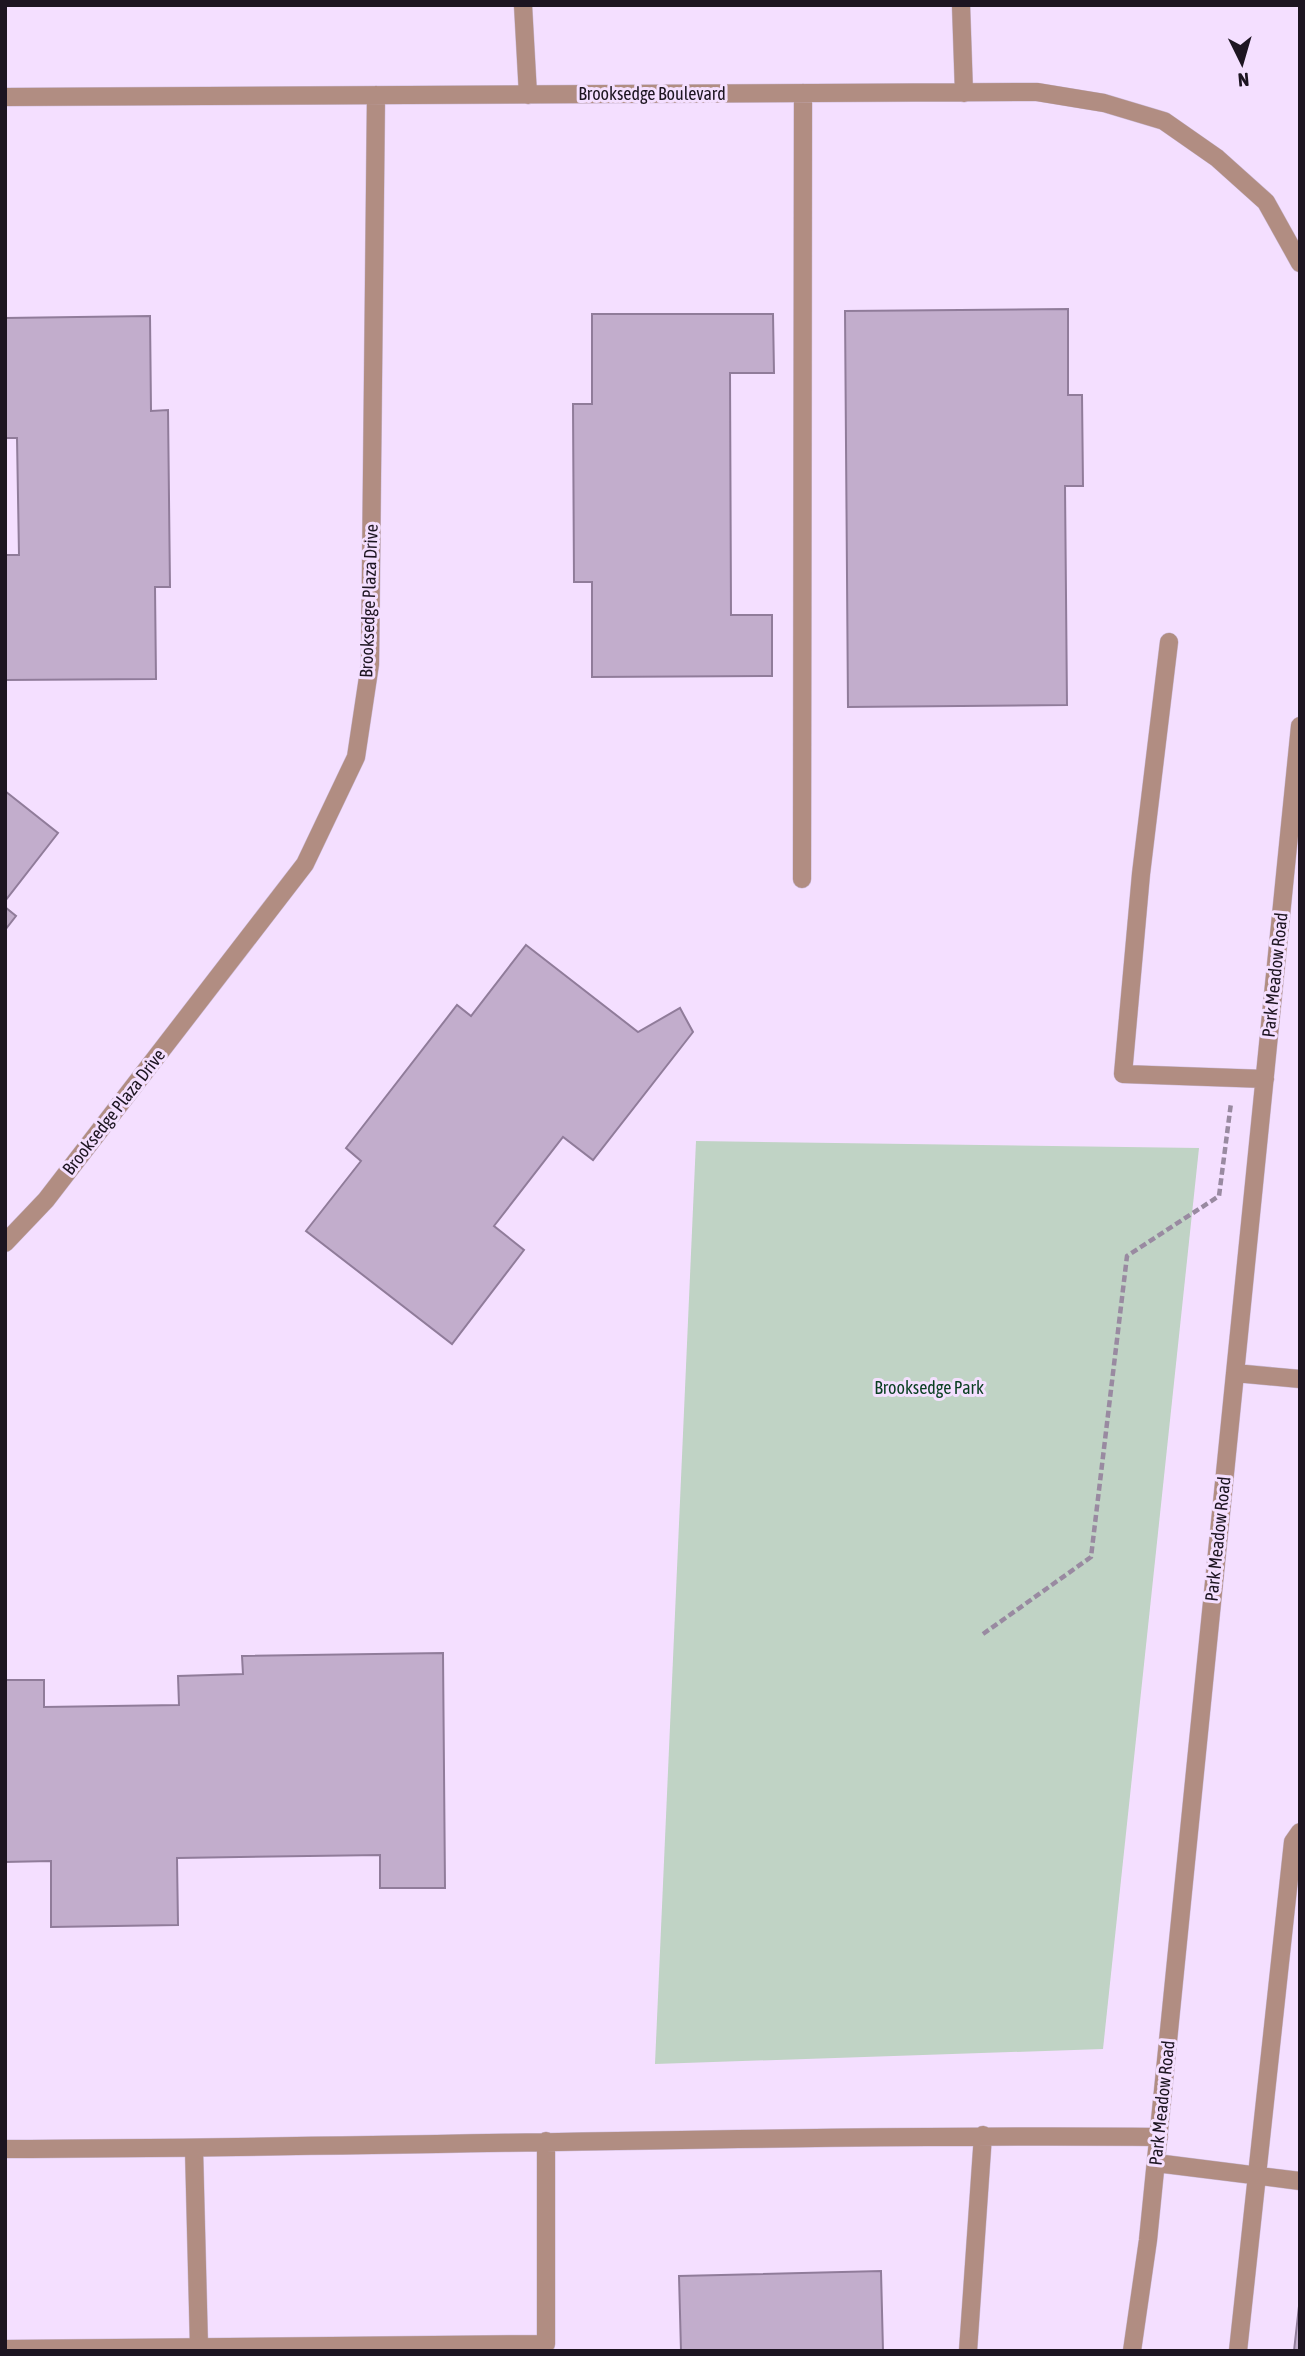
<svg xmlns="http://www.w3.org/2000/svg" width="1305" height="2356" font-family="'Asap Condensed',sans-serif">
  <rect width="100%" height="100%" fill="#f4dfff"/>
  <path fill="#c0d3c5" d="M696,1141L1199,1148L1103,2049L655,2064Z"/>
  <path fill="#c2adcc" stroke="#907c9a" stroke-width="2" d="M1068,309V395H1082L1083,486H1065L1067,705L848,707L845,311Z
    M592,314H773L774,373H730L731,615H772V676L592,677V582H574L573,404H592Z
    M150,316L151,411L168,410L170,587H155L156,679L5,680V555H19L17,438H5V318Z
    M5,791L58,833L5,901Z
    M5,907L16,916L5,930Z
    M526,945L638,1032L680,1008L693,1032L593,1160L563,1137L494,1226L524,1250L452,1344L306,1231L361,1161L346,1148L457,1005L471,1016Z
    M443,1653L445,1888H380V1855L177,1858L178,1925L51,1927V1861L5,1862V1680H44V1707L179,1705L178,1676L243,1674L242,1656Z
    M881,2271L883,2351H681L679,2276Z
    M1300,2297V2351H1294Z"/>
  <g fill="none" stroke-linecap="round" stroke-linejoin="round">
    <g stroke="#cdbbd7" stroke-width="19">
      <path id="minor" d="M523,5L528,95
        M961,5L964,93
        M5,97L1037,92L1104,103L1164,121L1217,158L1266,202L1300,263
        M1169,642L1141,874L1123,1074L1265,1079
        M802,879L803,93
        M5,1243L46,1200L305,864L356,757L370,664L376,95
        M1235,1373L1300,1379
        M5,2149C390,2148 774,2134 1159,2137
        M194,2149L199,2347
        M1156,2163L1300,2181
        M5,2349L546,2344V2141
        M968,2351L983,2135
        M1132,2351L1148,2240L1300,726
        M1238,2351L1293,1842L1300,1832"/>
    </g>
    <path stroke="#998aa1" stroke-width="4.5" stroke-dasharray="7 3.5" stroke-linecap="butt" d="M983,1634L1091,1557L1127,1256L1219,1196L1231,1103"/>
    <use href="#minor" stroke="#b18d82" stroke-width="18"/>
  </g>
  <g text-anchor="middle" stroke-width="6" stroke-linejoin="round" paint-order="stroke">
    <g font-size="18" fill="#1d1521" stroke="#f4dfff">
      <text x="652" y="100">Brooksedge Boulevard</text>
      <text transform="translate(369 601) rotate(-88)" y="6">Brooksedge Plaza Drive</text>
      <text transform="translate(1275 975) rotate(-84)" y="6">Park Meadow Road</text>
      <text transform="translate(114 1112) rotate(-52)" y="6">Brooksedge Plaza Drive</text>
      <text transform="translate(1218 1539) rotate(-84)" y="6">Park Meadow Road</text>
      <text transform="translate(1162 2103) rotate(-84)" y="6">Park Meadow Road</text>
    </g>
    <g font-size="18" fill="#0a3f22" stroke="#f4dfff">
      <text x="929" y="1394">Brooksedge Park</text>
    </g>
  </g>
  <rect width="1305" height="2356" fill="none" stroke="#1d1521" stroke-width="14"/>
  <g transform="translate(1242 63) rotate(175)" stroke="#f4dfff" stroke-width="5" paint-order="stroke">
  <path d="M0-5L12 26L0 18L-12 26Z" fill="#1d1521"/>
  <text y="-10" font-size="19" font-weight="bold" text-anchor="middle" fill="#1d1521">N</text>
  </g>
</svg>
